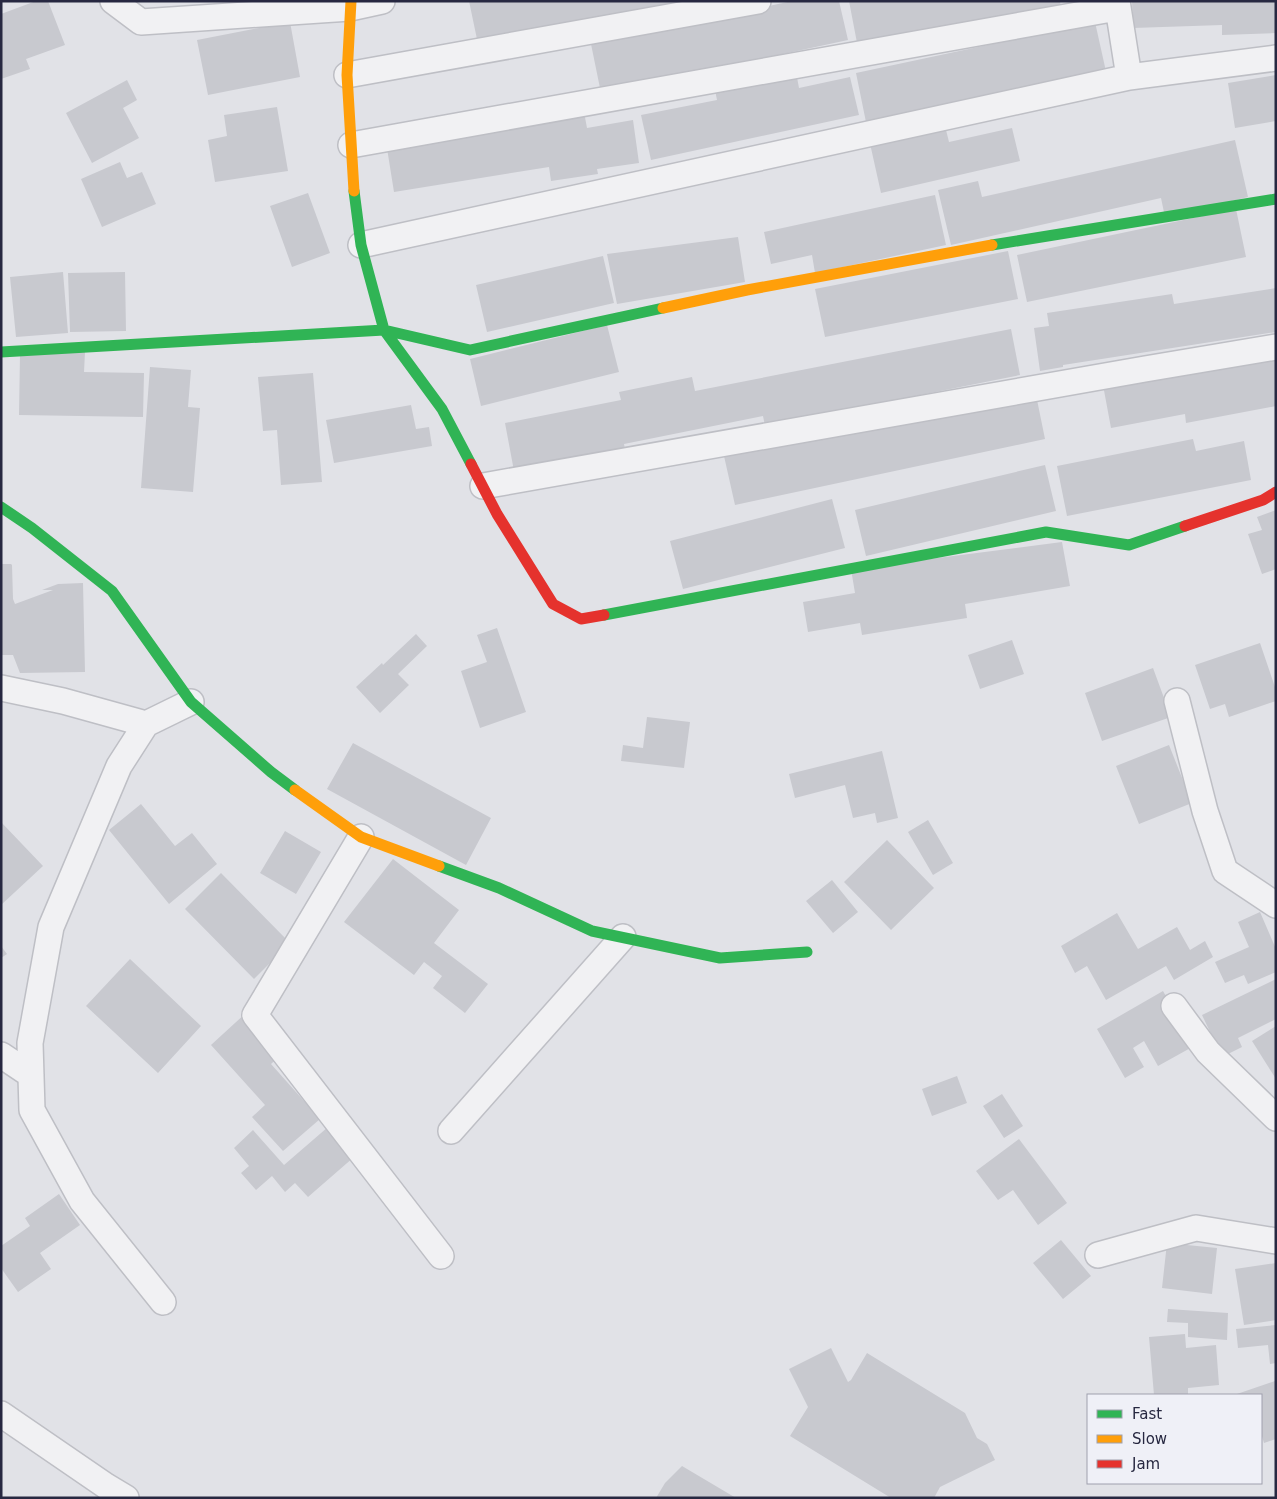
<svg xmlns="http://www.w3.org/2000/svg" width="1277" height="1499" font-family="'DejaVu Sans',sans-serif">
  <rect width="100%" height="100%" fill="#e1e2e7"/>
  <path fill="#c8c9cf" d="M36,1H48L65,45L26,59L30,69L1,79V14Z
    M469,1H682V2L478,44Z
    M792,1H839L848,40L601,93L591,44Z
    M849,1H1060L1061,8L858,48Z
    M1132,1H1276V33L1222,35V25L1133,28Z
    M290,22L300,77L208,95L197,40Z
    M1095,22L1107,76L867,127L856,73Z
    M796,72L799,88L850,77L859,115L651,160L641,115L717,100L715,90Z
    M1276,75V121L1235,128L1228,83Z
    M127,80L137,100L123,108L139,138L92,163L66,113Z
    M277,107L288,171L215,182L208,140L227,136L224,115Z
    M584,112L587,128L633,120L639,163L597,169L598,174L551,181L549,167L394,192L386,142Z
    M944,122L949,142L1012,128L1020,161L881,193L869,139Z
    M1235,140L1248,197L1165,217L1161,198L951,245L938,190L978,181L982,197Z
    M120,162L127,178L142,172L156,204L102,227L81,179Z
    M308,193L330,253L292,267L270,206Z
    M935,195L946,245L815,273L812,255L771,264L764,232Z
    M1236,209L1246,257L1027,302L1017,255Z
    M738,237L745,282L617,304L607,254Z
    M1008,251L1018,299L825,337L815,289Z
    M603,256L614,303L487,332L476,285Z
    M63,272L68,333L16,337L10,277Z
    M125,272L126,331L70,332L68,273Z
    M1276,288V332L1063,365V367L1040,371L1034,328L1049,326L1047,313L1172,294L1174,304Z
    M607,325L619,372L481,406L470,359Z
    M1011,329L1020,375L765,426L763,416L624,444L625,449L514,471L505,423L621,400L619,392L692,377L695,391Z
    M85,352L84,372L144,373L143,417L19,415L20,355Z
    M1276,352V406L1186,423L1185,414L1111,428L1103,385Z
    M150,367L191,370L188,407L200,408L193,492L141,488Z
    M313,373L322,482L281,485L277,430L263,431L258,377Z
    M1035,390L1045,439L735,505L724,456Z
    M411,405L416,429L429,427L432,446L334,463L326,420Z
    M1193,439L1196,451L1244,441L1251,480L1067,516L1057,466Z
    M1045,465L1056,511L866,556L855,510Z
    M832,499L845,548L683,589L670,541Z
    M1276,510V569L1262,574L1248,534L1262,530L1257,517Z
    M1062,542L1070,586L965,604L967,618L862,635L860,623L808,632L803,602L855,593L851,569Z
    M1,564H11L12,565L13,599L15,604L53,590H42L58,584L83,583L85,672L20,673L13,655H1Z
    M497,628L526,712L480,728L461,671L487,662L477,635Z
    M416,634L427,646L398,674L409,685L380,713L356,687L382,663L383,665Z
    M1012,640L1024,674L980,689L968,655Z
    M1260,643L1276,690V701L1229,717L1225,704L1210,709L1195,665Z
    M1153,668L1171,717L1102,741L1085,693Z
    M647,717L690,722L684,768L621,761L623,745L643,748Z
    M353,743L491,818L466,865L327,789Z
    M1169,745L1192,803L1139,824L1116,766Z
    M882,751L898,818L877,823L875,813L853,818L845,785L795,798L789,774Z
    M141,804L175,846L192,833L217,864L169,904L109,830Z
    M928,820L953,863L933,875L908,832Z
    M1,822L43,866L1,905Z
    M285,831L321,852L296,894L260,873Z
    M887,840L934,888L891,930L844,882Z
    M393,859L459,910L434,943L488,984L465,1013L433,988L442,976L424,962L414,975L344,922Z
    M221,873L290,943L254,979L185,909Z
    M832,880L858,912L833,933L806,901Z
    M1260,912L1276,949V972L1248,984L1244,975L1225,983L1215,962L1249,947L1238,922Z
    M1117,913L1138,949L1177,927L1190,950L1205,941L1213,957L1174,980L1166,966L1106,1000L1087,966L1075,973L1061,946Z
    M1,946L7,954L1,958Z
    M130,959L201,1026L158,1073L86,1006Z
    M1276,979V1019L1238,1038L1242,1047L1222,1057L1202,1015Z
    M1163,991L1194,1046L1158,1066L1144,1041L1133,1048L1144,1067L1125,1078L1097,1029Z
    M247,1012L283,1053L271,1064L320,1119L283,1151L252,1117L265,1105L211,1045Z
    M1276,1026V1079L1252,1041Z
    M957,1076L967,1103L932,1116L922,1089Z
    M1002,1094L1023,1126L1004,1138L983,1106Z
    M328,1127L354,1157L308,1197L295,1183L285,1192L272,1176L256,1190L241,1173L249,1166L234,1148L253,1130L284,1165Z
    M1019,1139L1067,1203L1038,1225L1013,1190L998,1200L976,1171Z
    M59,1194L80,1225L40,1253L51,1269L18,1292L1,1268V1246L30,1226L25,1218Z
    M1061,1240L1091,1276L1063,1299L1033,1263Z
    M1167,1243L1217,1248L1212,1294L1162,1288Z
    M1276,1263V1320L1244,1325L1235,1269Z
    M1168,1309L1228,1313L1227,1340L1188,1337V1323L1167,1322Z
    M1276,1325V1363L1270,1364L1268,1345L1238,1348L1236,1329Z
    M1185,1334L1186,1348L1216,1345L1219,1385L1188,1388V1395H1154L1149,1337Z
    M831,1348L848,1382L851,1380L867,1353L965,1413L977,1438L987,1444L995,1460L940,1487L934,1498H891L790,1436L808,1407L789,1369Z
    M1275,1381L1276,1439L1264,1443L1261,1433V1395H1234Z
    M682,1466L736,1498H656L665,1483Z"/>
  <g fill="none" stroke-linecap="round" stroke-linejoin="round">
    <g stroke="#bebfc5" stroke-width="28">
      <path id="street" d="M113,1L141,22L350,8L382,1
        M1117,1L1129,77L1276,58
        M347,75L758,1
        M351,145L1117,8
        M361,245L1129,77
        M483,486L1145,369L1276,347
        M1,688L63,701L146,724L191,702
        M1177,701L1205,811L1225,871L1276,905
        M146,724L119,766L51,927L30,1043L32,1110L82,1201L163,1302
        M361,837L255,1015L441,1256
        M1174,1006L1208,1052L1276,1118
        M1,1055L31,1075
        M451,1131L623,937
        M1098,1255L1196,1228L1276,1241
        M1,1414L106,1486L126,1498"/>
    </g>
    <use href="#street" stroke="#f1f1f3" stroke-width="25"/>
    <path stroke="#30b455" stroke-width="11" d="M354,191L361,245L384,330L442,409L471,464
      M992,245L1276,199
      M1,352L384,330L470,350L663,308
      M1,507L32,528L112,591L191,702L271,772L295,790
      M604,615L1046,532L1129,545L1185,526
      M439,866L499,888L592,931L720,958L807,952"/>
    <path stroke="#ff9f0a" stroke-width="11" d="M351,1L347,75L354,191
      M663,308L747,290L992,245
      M295,790L361,837L439,866"/>
    <path stroke="#e5322d" stroke-width="11" d="M471,464L497,514L553,604L581,619L604,615
      M1185,526L1263,500L1276,492"/>
  </g>
  <rect width="1277" height="1499" fill="none" stroke="#272841" stroke-width="5"/>
  <rect x="1087" y="1394" width="175" height="90" fill="#eff0f7" stroke="#9fa0ae"/>
  <rect x="1097" y="1410" width="25" height="8" fill="#30b455" stroke="#9fa0ae"/>
  <text x="1132" y="1419" font-size="15" fill="#272841">Fast</text>
  <rect x="1097" y="1435" width="25" height="8" fill="#ff9f0a" stroke="#9fa0ae"/>
  <text x="1132" y="1444" font-size="15" fill="#272841">Slow</text>
  <rect x="1097" y="1460" width="25" height="8" fill="#e5322d" stroke="#9fa0ae"/>
  <text x="1132" y="1469" font-size="15" fill="#272841">Jam</text>
</svg>
